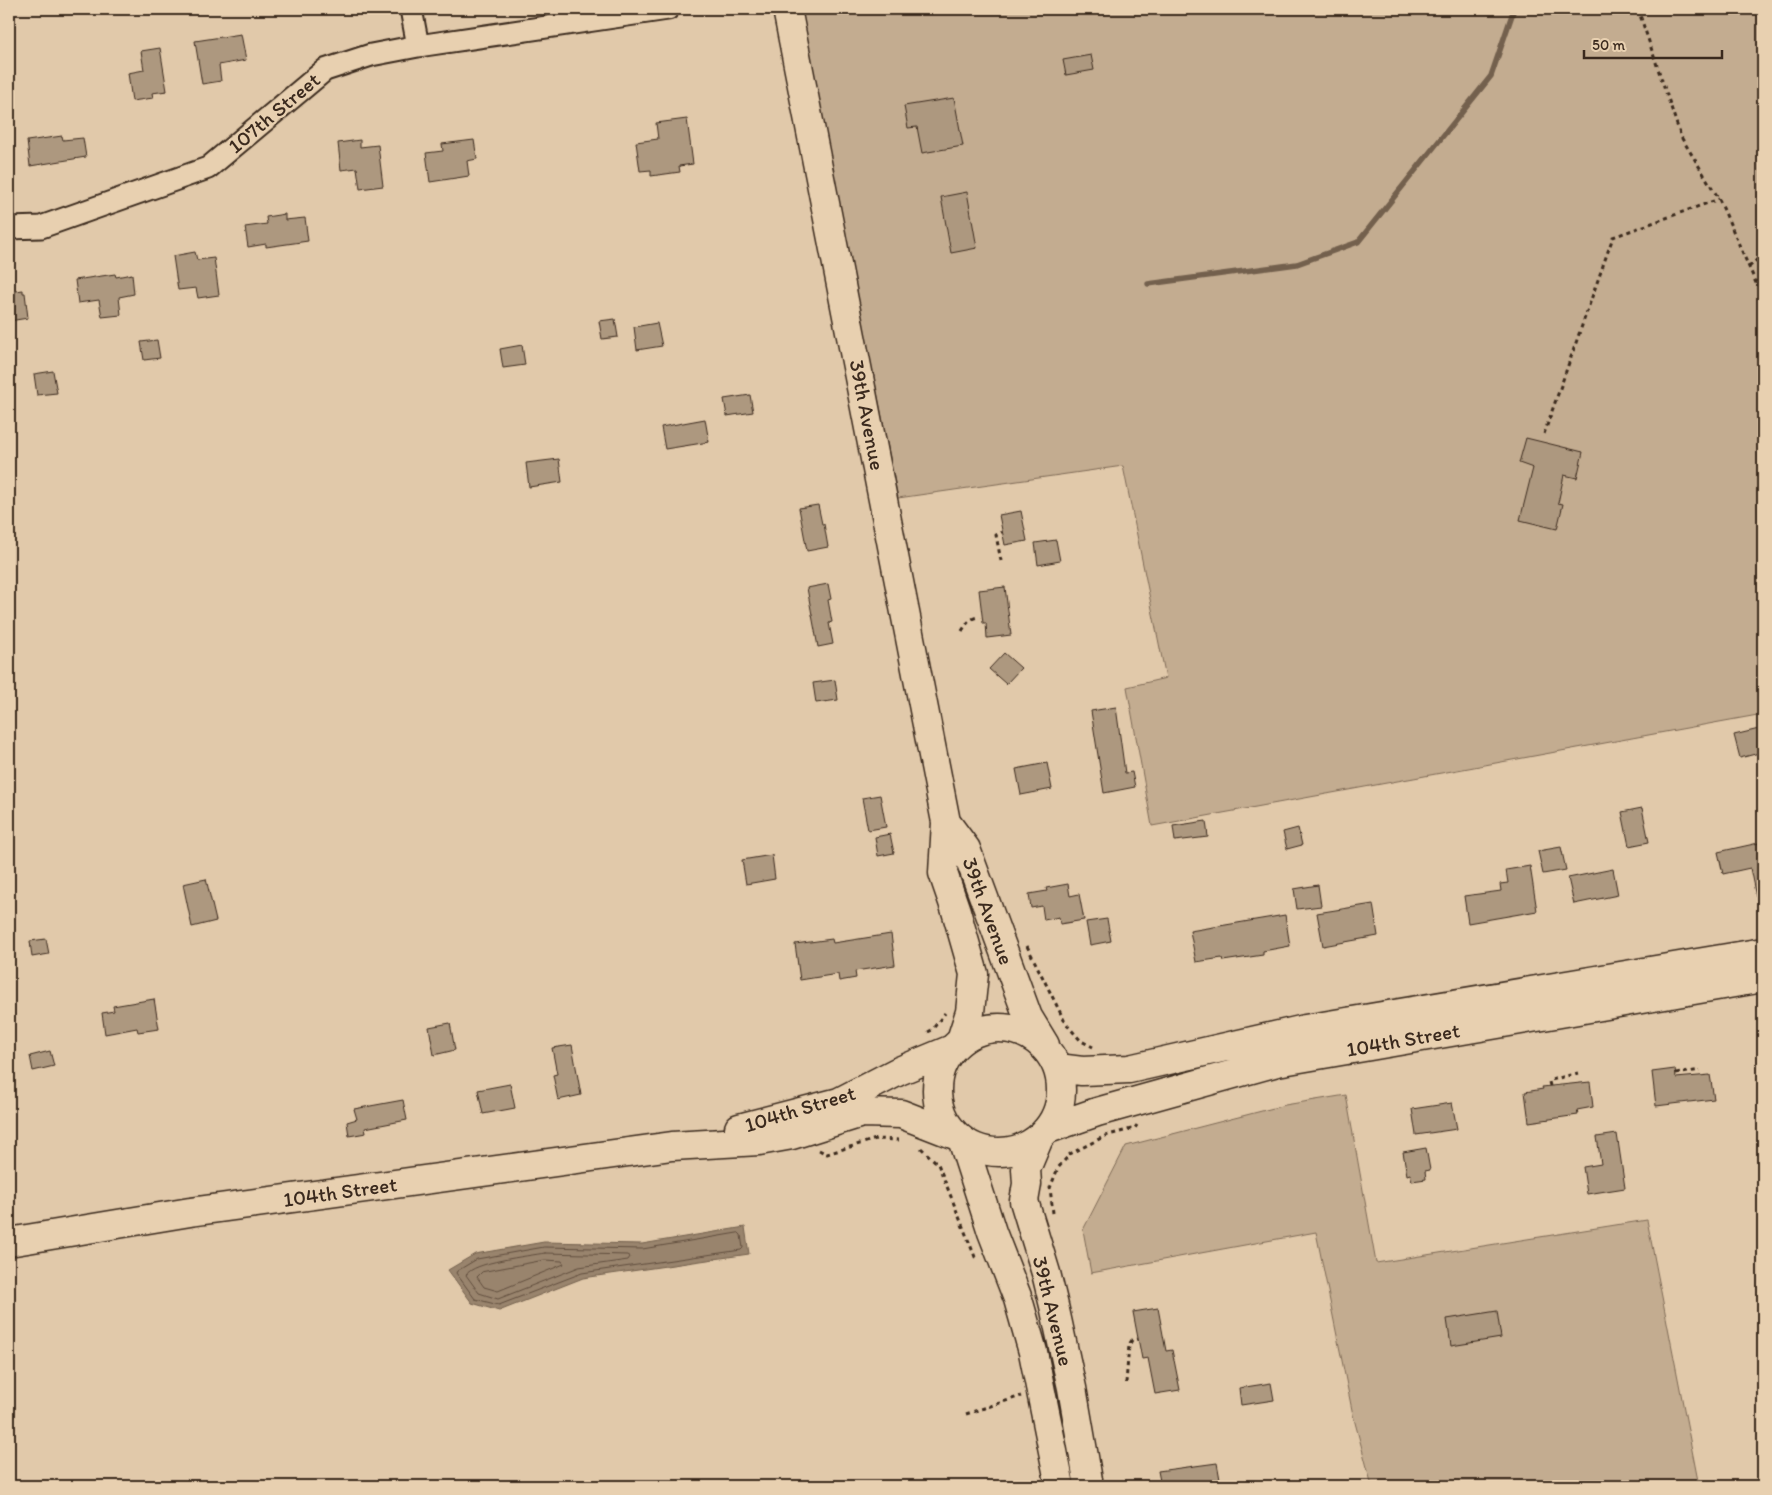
<svg xmlns="http://www.w3.org/2000/svg" width="1772" height="1495" font-family="Itim,sans-serif">
  <rect width="100%" height="100%" fill="#e1c9aa"/>
  <filter id="ink" filterUnits="userSpaceOnUse"><feTurbulence type="fractalNoise" baseFrequency=".02" numOctaves="2"/><feDisplacementMap in="SourceGraphic" scale="10" xChannelSelector="R" yChannelSelector="G"/><feConvolveMatrix kernelMatrix="1 2 1 2 8 2 1 2 1" color-interpolation-filters="sRGB"/></filter>
  <g filter="url(#ink)">
    <path fill="#c3ac90" stroke="#7f6b57" d="M787,9H1763V714L1152,826L1127,687L1166,678L1123,466L898,498L873,372L859,375Z
      M1346,1095L1376,1263L1647,1220L1699,1486H1372L1353,1415L1316,1232L1091,1273L1083,1230L1126,1146L1285,1105Z"/>
    <path fill="#99846d" stroke="#73604d" d="M745,1227L749,1254L583,1278L499,1311L472,1303L448,1270L475,1254L544,1242L642,1244Z"/>
    <g fill="none" stroke-linecap="round" stroke-linejoin="round">
      <path stroke="#614e3e" stroke-width="1" d="M739,1233L741,1235L743,1248L741,1250L582,1273L499,1305L475,1299L456,1273L457,1271L477,1259L544,1247L642,1249Z
        M545,1253L627,1255L630,1257L628,1260L579,1267L498,1299L479,1293L466,1275C473,1262 528,1256 545,1253Z
        M545,1260L562,1261L564,1264L498,1291L484,1287L477,1277L482,1272Z"/>
      <path stroke="#73604d" stroke-width="5.5" d="M1148,284L1297,264L1358,242L1491,76L1514,9"/>
    </g>
    <path fill="#ad987f" stroke="#3b2a1e" d="M241,34L246,60L219,65L221,81L202,84L195,41Z
      M160,48L167,91L152,93L153,98L132,101L128,73L144,70L141,51Z
      M1091,55L1094,70L1066,75L1063,60Z
      M954,98L963,146L922,153L917,127L908,128L904,106Z
      M687,119L693,164L679,166L680,172L651,176V170L640,171L636,142L658,139L656,123Z
      M62,136L63,140L83,138L86,157L30,166L27,141Z
      M360,140V147L378,145L383,186L360,189L357,168L341,170L338,143Z
      M474,140L477,159L467,161L469,176L430,182L426,153L443,151L442,144Z
      M967,192L977,248L951,253L941,197Z
      M285,214V220L305,218L308,241L266,247V244L248,247L245,227L267,224L266,217Z
      M195,252L197,260L214,258L219,295L198,298L196,288L178,290L173,256Z
      M115,274L116,277L132,274L134,294L119,297L121,315L102,317L99,300L78,303L75,280Z
      M23,290V293H25L28,318L9,321V292Z
      M615,319L618,337L602,339L599,321Z
      M657,323L662,346L637,350L634,327Z
      M157,340L160,358L144,360L141,342Z
      M522,345L525,365L503,368L500,349Z
      M53,371L57,393L37,395L34,374Z
      M750,395L753,412L727,416L724,399Z
      M705,419L709,442L665,449L661,427Z
      M1526,438L1583,452L1577,478L1564,475L1558,503L1563,504L1557,529L1520,520L1533,468L1519,463Z
      M559,459L562,482L529,487L526,463Z
      M818,505L822,524H824L828,547L807,551L799,508Z
      M1021,511L1027,541L1005,545L999,515Z
      M1056,540L1060,561L1038,565L1035,543Z
      M828,584L831,599L828,600L832,622L829,623L833,644L818,647L807,588Z
      M1005,587L1011,635L987,638L986,623H983L979,590Z
      M1004,653L1021,668L1006,684L989,669Z
      M835,680L838,700L816,703L813,683Z
      M1116,707L1125,773L1132,772L1135,787L1104,793L1091,711Z
      M1759,729L1763,744V752L1740,758L1734,735Z
      M1047,763L1052,789L1021,795L1016,769Z
      M880,795L886,827L868,830L862,798Z
      M1642,808L1649,842L1629,846L1622,812Z
      M1206,821L1208,837L1175,841L1173,826Z
      M1298,828L1302,845L1287,849L1283,832Z
      M890,834L894,853L878,856L875,837Z
      M1763,842V897H1756L1750,868L1723,874L1718,852Z
      M1561,847L1566,870L1543,874L1538,851Z
      M772,855L775,879L746,884L742,860Z
      M1530,866L1537,911L1468,923L1464,896L1501,891L1500,884L1508,883L1506,870Z
      M1613,869L1618,895L1574,904L1568,878Z
      M206,879L216,921L192,927L183,884Z
      M1068,884L1070,896L1079,894L1084,920L1060,924L1059,917L1044,920L1042,906L1031,908L1029,894L1047,891L1046,888Z
      M1318,885L1321,906L1297,909L1294,889Z
      M1373,904L1378,936L1323,946L1317,913Z
      M1285,915L1290,946L1263,951V955L1223,961L1222,958L1196,962L1190,931Z
      M1107,919L1111,941L1090,945L1086,922Z
      M891,934L895,965L855,971L856,978L839,981L838,974L800,980L795,944L832,939L833,943Z
      M46,939L49,954L32,957L30,941Z
      M154,999L159,1029L138,1032L137,1028L105,1034L102,1013L114,1011L113,1006Z
      M450,1023L455,1050L434,1055L429,1027Z
      M572,1045L581,1095L558,1100L553,1075L557,1074L552,1048Z
      M50,1051L54,1066L33,1071L30,1056Z
      M1675,1069L1676,1078L1710,1075L1714,1099L1656,1106L1652,1072Z
      M1590,1082L1593,1107L1577,1110L1578,1115L1529,1122L1525,1092L1543,1089L1542,1087Z
      M510,1084L515,1108L483,1114L478,1090Z
      M403,1100L407,1120L365,1128L366,1133L349,1136L347,1122L357,1119L354,1109Z
      M1452,1103L1457,1129L1416,1135L1412,1109Z
      M1617,1134L1625,1188L1587,1194L1583,1167L1601,1164L1597,1137Z
      M1426,1148L1430,1170L1425,1171L1426,1179L1412,1181L1410,1174L1407,1175L1403,1152Z
      M1158,1308L1166,1351L1172,1350L1180,1390L1155,1394L1148,1358L1142,1359L1133,1312Z
      M1497,1311L1501,1338L1451,1346L1447,1319Z
      M1271,1383L1274,1400L1241,1405L1239,1388Z
      M1217,1463L1221,1485L1213,1486H1161L1158,1471Z"/>
    <g fill="none" stroke-linecap="round" stroke-linejoin="round">
      <g stroke="#3b2a1e" stroke-width="25">
        <path id="minor" d="M411,9L418,46
          M9,228L41,227L208,168L325,70L371,55L418,46L668,9"/>
      </g>
      <g stroke="#3b2a1e" stroke-width="31">
        <path id="major" d="M787,9L946,822L943,873L956,911L974,974L970,1012L961,1040
          M946,822L966,849L1028,1017L1045,1045
          M937 1090a62 62 0 1 1 124 0a62 62 0 1 1-124 0Z
          M1058,1068L1082,1071L1129,1069L1305,1029L1763,952
          M739,1128L839,1102L899,1071L952,1049
          M1048,1129L1097,1112L1277,1062L1763,978
          M1039,1138L1026,1169L1027,1184L1024,1201L1046,1273L1055,1310L1072,1388L1089,1486
          M963,1142L992,1232L1018,1299L1033,1352L1060,1486
          M9,1242L190,1212L672,1146L759,1141L792,1135L862,1113L901,1114L955,1135"/>
      </g>
      <path stroke="#3b2a1e" stroke-width="3" stroke-dasharray="4 4" stroke-linecap="butt" d="M1638,9L1681,137L1719,199L1763,299
        M1749,267L1763,254
        M1544,434L1613,237L1719,199
        M1001,561L996,535L1002,532
        M962,631C967,623 970,618 979,617
        M1027,946L1066,1024L1081,1041L1093,1047
        M928,1032L932,1030L945,1013
        M1676,1074L1700,1070
        M1550,1086L1549,1082L1551,1080L1578,1073
        M921,1148L938,1164L975,1257L977,1258
        M819,1150L827,1154L876,1139L899,1140
        M1053,1213L1050,1188L1058,1168L1070,1154L1105,1136L1135,1128L1137,1125
        M1126,1383L1129,1345L1132,1340L1138,1339
        M966,1414L1021,1396"/>
      <use href="#minor" stroke="#e8d0b0" stroke-width="21"/>
      <use href="#major" stroke="#e8d0b0" stroke-width="28"/>
    </g>
  </g>
  <g text-anchor="middle" stroke-width="4.5" stroke-linejoin="round" paint-order="stroke">
    <g font-size="21" fill="#3b2a1e" stroke="#e8d0b0">
      <text transform="translate(274 113) rotate(-40)" y="7">107th Street</text>
      <text transform="translate(867 415) rotate(79)" y="7">39th Avenue</text>
      <text transform="translate(988 911) rotate(70)" y="7">39th Avenue</text>
      <text transform="translate(1403 1040) rotate(-10)" y="7">104th Street</text>
      <text transform="translate(800 1109) rotate(-17)" y="7">104th Street</text>
      <text transform="translate(340 1192) rotate(-8)" y="7">104th Street</text>
      <text transform="translate(1053 1311) rotate(76)" y="7">39th Avenue</text>
    </g>
  </g>
  <rect width="1772" height="1495" fill="none" stroke="#e8d0b0" stroke-width="30"/>
  <rect x="15" y="15" width="1742" height="1465" fill="none" stroke="#3b2a1e" stroke-width="2" filter="url(#ink)"/>
  <path d="M1584 50v8h138v-8" fill="none" stroke="#3b2a1e" stroke-width="2.5"/>
  <text x="1592" y="50" font-size="15" fill="#3b2a1e" stroke="#e8d0b0" stroke-width="4" paint-order="stroke">50 m</text>
</svg>
